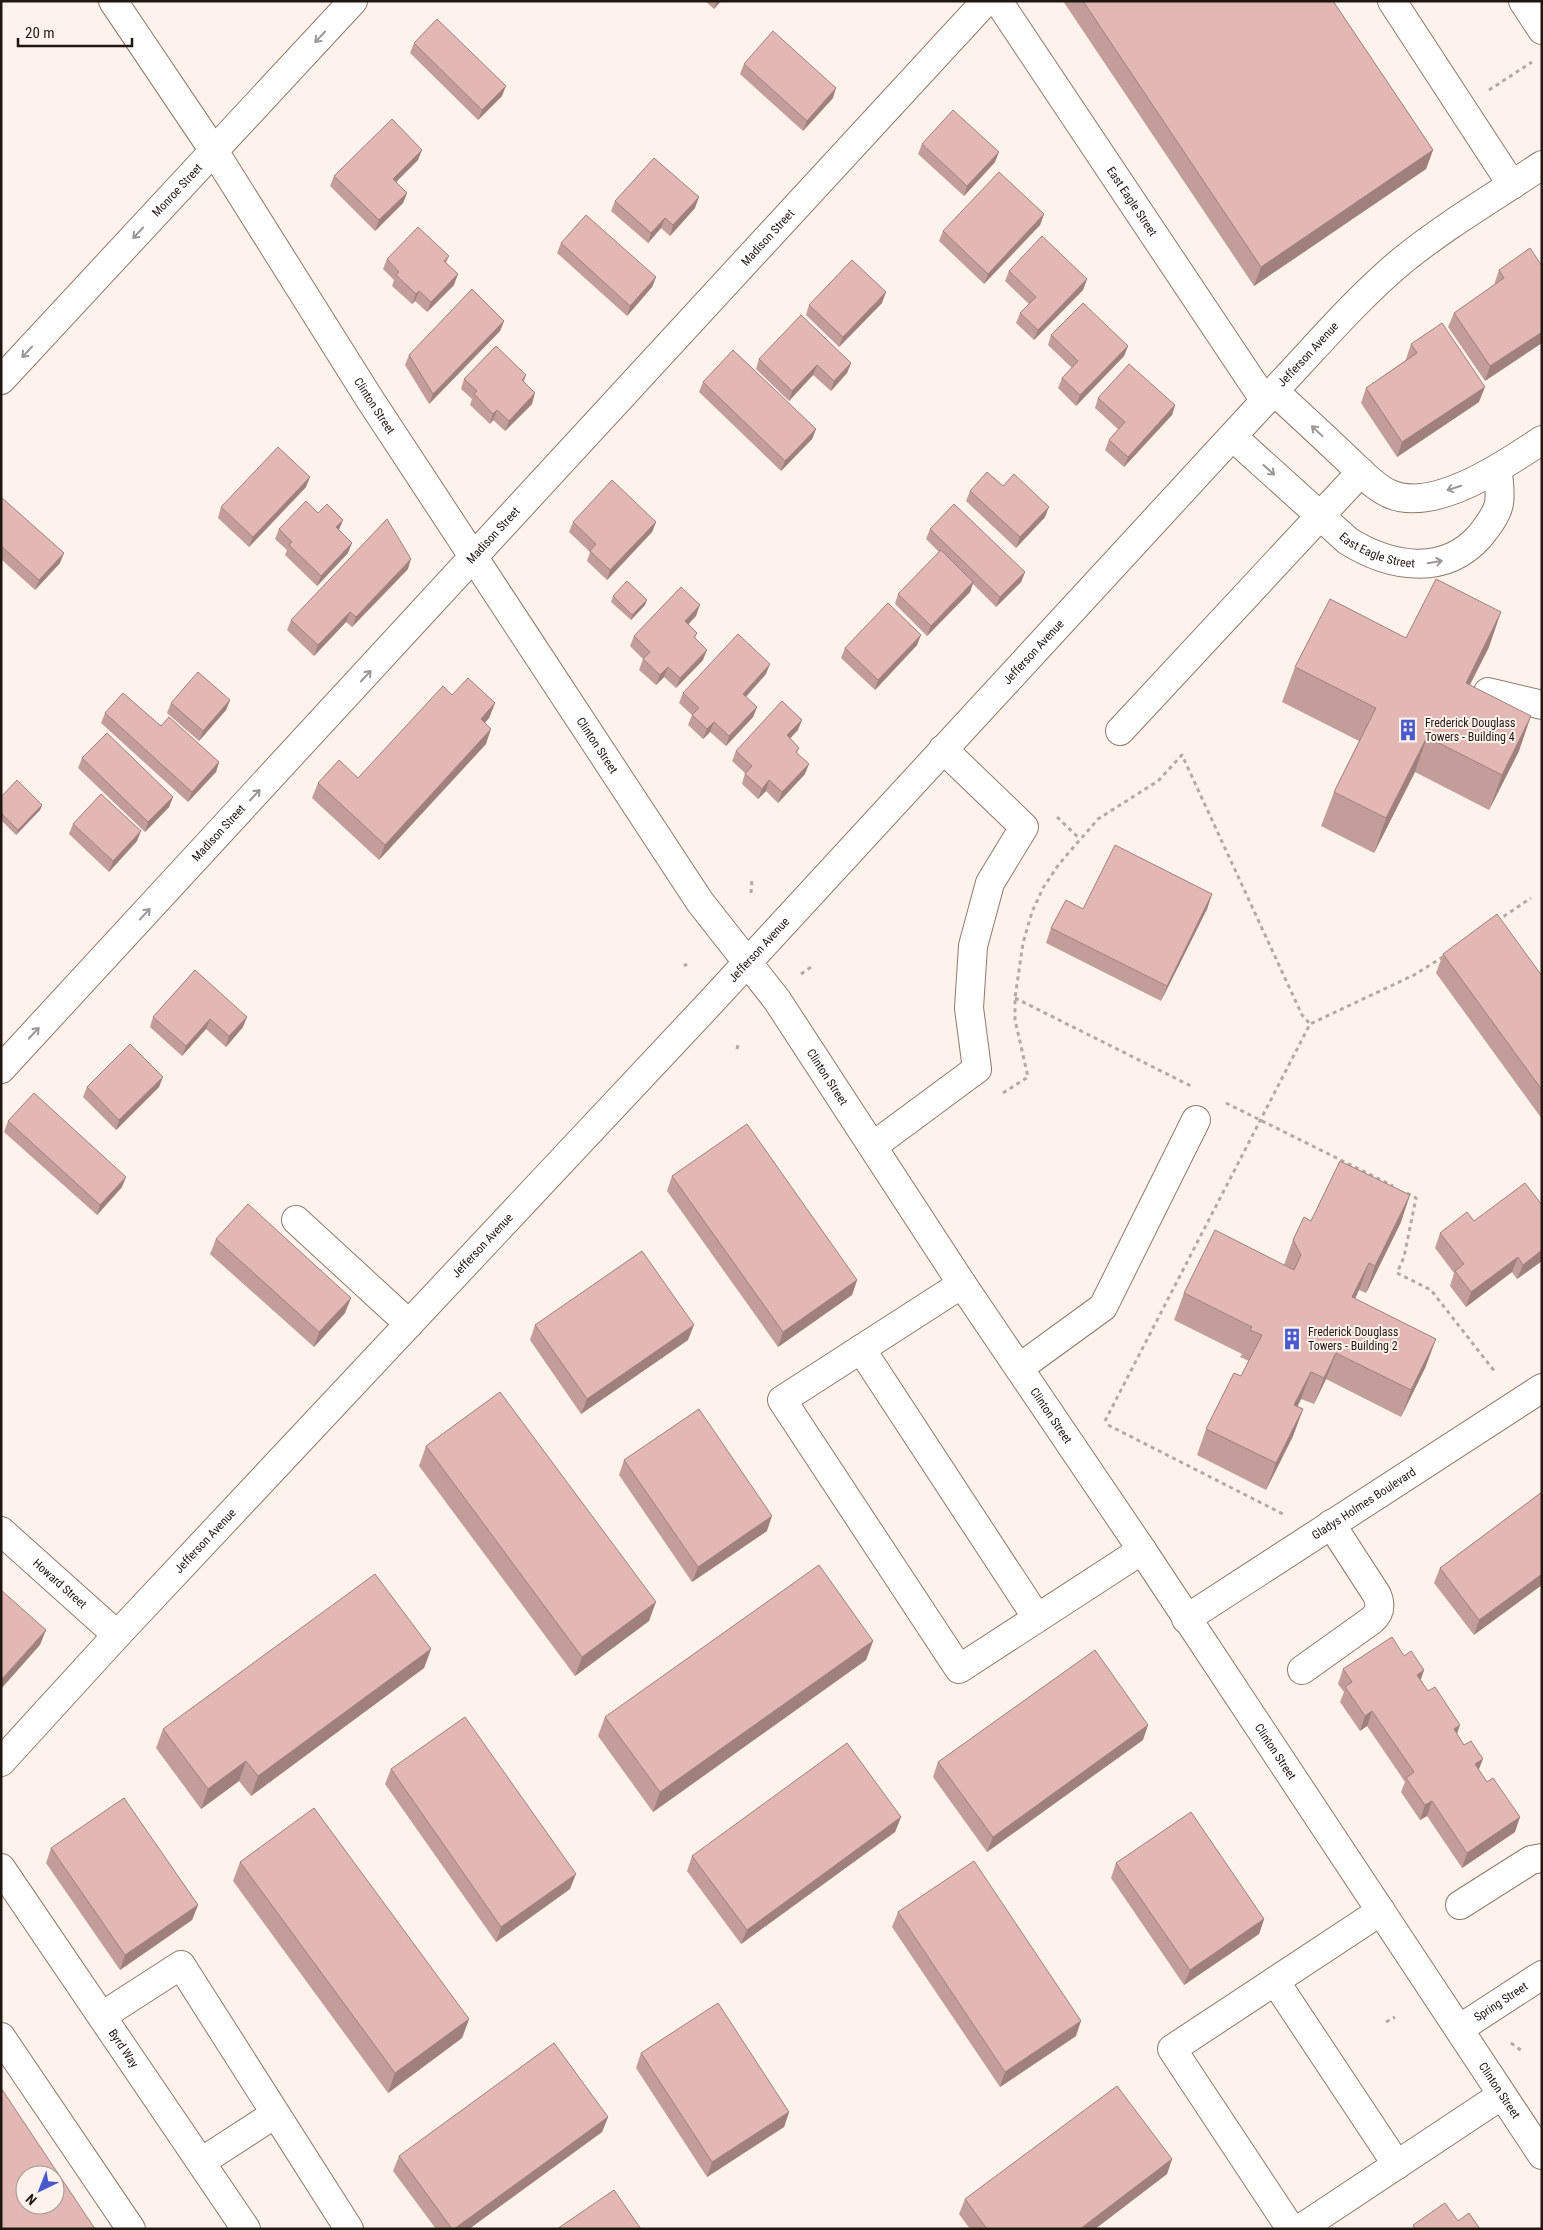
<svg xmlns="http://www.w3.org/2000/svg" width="1543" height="2230" font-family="'Roboto Condensed',sans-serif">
  <rect width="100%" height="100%" fill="#fef2ec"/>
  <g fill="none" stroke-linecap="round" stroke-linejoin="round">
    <g stroke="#91786a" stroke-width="30">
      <g id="minor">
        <path id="s1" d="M998,1L1265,401"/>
        <path d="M1392,1L1512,185"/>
        <path d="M1523,1L1542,30"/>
        <path id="s2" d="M1,380L353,1"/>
        <path d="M1274,391C1298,413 1323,436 1347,459C1359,470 1373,486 1388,493C1432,515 1506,464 1542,440"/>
        <path id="s3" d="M1233,437L1348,541C1390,567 1444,577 1480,536C1487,527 1497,515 1499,503C1501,492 1498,480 1498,469"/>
        <path d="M1488,692L1542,705"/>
        <path d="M1120,731L1361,472"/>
        <path id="s4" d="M1,1069L986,1"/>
        <path d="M873,1146L977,1069L969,1008L973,946L990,883L1024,827L943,749"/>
        <path d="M296,1220L409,1324"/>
        <path d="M962,1284L782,1400L959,1669L1142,1550"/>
        <path d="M861,1349L1037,1618"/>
        <path d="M1019,1368L1103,1307L1196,1120"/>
        <path id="s5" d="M1,1531L117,1635"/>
        <path id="s6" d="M1186,1619L1542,1388"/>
        <path d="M1302,1670L1372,1620C1380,1613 1381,1605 1377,1595L1331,1524"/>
        <path id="s7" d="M1,1762L117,1635L711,1002L1274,391C1316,347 1356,299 1403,260C1446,225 1496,196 1542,165"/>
        <path id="s8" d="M1,1868L246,2229"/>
        <path d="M1460,1905L1531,1860L1542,1858"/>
        <path d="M1275,1981L1397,2165"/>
        <path d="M102,2016L181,1965L349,2229"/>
        <path id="s9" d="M1459,2029L1542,1975"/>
        <path d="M1,2037L131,2229"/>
        <path d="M201,2162L275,2114"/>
        <path d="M1291,2229L1172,2049L1381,1911"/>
        <path d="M1300,2229L1502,2095"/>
      </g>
    </g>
    <g stroke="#91786a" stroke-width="30">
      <g id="major">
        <path id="s10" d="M113,1L214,151L369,398L700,902L777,1000L962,1284L1142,1550L1542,2155"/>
      </g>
    </g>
    <path stroke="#b4a9a3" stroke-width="3" stroke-dasharray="4 4" stroke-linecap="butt" d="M1489,90L1532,62
      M1057,817L1080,839
      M751,893L752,879
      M1497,921L1531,898
      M684,966L687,964
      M801,974L811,967
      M1015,998L1191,1086
      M737,1049L738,1045
      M1003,1093L1028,1077L1015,1020V998L1023,943L1032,912L1043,888L1059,864L1098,819L1158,781L1182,755L1302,1015L1310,1024
      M1226,1103L1393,1186
      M1407,1193L1416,1198L1404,1257L1397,1273L1431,1290L1495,1372
      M1105,1421L1310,1024L1414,975L1446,955
      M1108,1425L1283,1514
      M1386,2022L1395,2017
      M1511,2043L1522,2051"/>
    <use href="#minor" stroke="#fff" stroke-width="28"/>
    <use href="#major" stroke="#fff" stroke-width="28"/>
  </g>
  <path fill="#c39d9a" d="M705,1H721L714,9Z
    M1063,1H1333L1433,150L1426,169L1254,286Z
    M414,43L502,96L478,120L410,53Z
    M744,64L833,98L803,131L740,74Z
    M922,144L995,162L964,196L918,154Z
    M418,160L396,182L407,193L403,203L375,231L330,186L334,176Z
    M615,201L695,208L670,236L661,228L648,243L611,211Z
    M1044,214L1040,225L984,284L939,241L943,231Z
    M561,243L656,277L652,287L627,316L557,253Z
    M449,256L446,263L454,285L427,312L415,301L412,304L392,286L394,280L383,269L387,259Z
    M1542,266L1485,381L1448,327L1454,313L1494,285L1499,270Z
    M1009,271L1087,279L1083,290L1034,340L1016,323L1020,313L1029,304L1005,281Z
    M882,303L839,347L806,315L809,305Z
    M504,321L500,331L429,404L405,365L409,355Z
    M1051,335L1128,346L1124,356L1076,406L1058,388L1062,378L1072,368L1048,345Z
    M1411,344L1479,402L1397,457L1361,403L1366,388L1406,360V359Z
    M759,359L851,363L847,373L831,391L813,375L789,401L756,369Z
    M526,375L524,382L532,404L505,431L493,420L490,424L470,405L472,399L461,389L464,379Z
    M703,382L816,429L812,439L781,471L699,392Z
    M1098,398L1175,405L1172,415L1124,467L1105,450L1109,440L1118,429L1095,408Z
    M1003,486L1045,517L1016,548L966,501L970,491Z
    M306,487L249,547L218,518L221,507Z
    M1,497L60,563L35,590L1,559Z
    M318,513L339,530L348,553L317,586L285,555L287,550L275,539L279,529Z
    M573,522H656L652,532L607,580L587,561L590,552L569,532Z
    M930,529L1025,572L1021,582L996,607L973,584L970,592L927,636L895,604L898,594L939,552L926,539Z
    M408,569L352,627L346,622L314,656L287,630L291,620Z
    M613,596L645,605L631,620L611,602Z
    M696,616L688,624L697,633L695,638L703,660L676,688L664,677L656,685L639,670L643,659L630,646L634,636Z
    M1406,638L1489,647L1470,685L1519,751L1489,810L1415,772L1374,853L1321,826L1334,792L1359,741L1282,702L1295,667Z
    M917,645L875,690L841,658L845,648Z
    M766,674L746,697L757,707L753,717L726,746L710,732L703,739L688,725L692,715L679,703L683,693Z
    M452,695L495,703L489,718L485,723L486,744L379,860L312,798L318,783L358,778Z
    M230,700L226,710L199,741L167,713L171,703Z
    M105,713L161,726L219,762L216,772L188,802L101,723Z
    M798,730L790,738L799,748L797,753L805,774L778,803L766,791L758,799L742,784L745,773L732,761L736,751Z
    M82,758L173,797L169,807L145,832L78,768Z
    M1,797L42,805L40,810L16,835L1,820Z
    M73,824L137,841L109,872L69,834Z
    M1212,894L1207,909L1161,1001L1046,943L1051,928L1083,909Z
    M1443,954L1542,976V1119L1436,973Z
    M195,970L243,1027L226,1047L206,1029L182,1056L150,1027L153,1017Z
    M87,1087H159L116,1130L83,1097Z
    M8,1121L122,1187L97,1215L4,1132Z
    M672,1176L857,1280L852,1295L778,1347L667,1191Z
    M1542,1205V1261L1517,1279L1512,1272L1466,1307L1450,1286L1454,1273L1435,1248L1440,1233L1474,1221Z
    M1311,1221L1401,1222L1366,1293L1359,1290L1355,1299L1426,1366L1401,1417L1326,1379L1314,1404L1301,1399L1297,1406L1303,1409L1293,1436L1266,1490L1197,1455L1206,1429L1241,1376L1249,1361L1240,1357L1242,1354L1174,1320L1184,1293L1284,1265L1293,1240Z
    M216,1239L345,1313L314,1347L210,1254Z
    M535,1325L688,1340L581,1414L530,1340Z
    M426,1446L649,1621L575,1676L419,1466Z
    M624,1460L767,1531L692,1582L619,1475Z
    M1542,1492L1474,1635L1434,1583L1440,1568Z
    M873,1641L866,1660L653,1812L598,1736L605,1717Z
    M431,1649L424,1668L251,1796L239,1781L201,1809L156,1748L163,1729Z
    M1404,1656L1424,1670L1420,1681L1457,1734L1479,1770L1515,1832L1462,1868L1427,1816L1420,1820L1401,1792L1405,1782L1367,1726L1360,1731L1340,1702L1344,1692L1338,1684L1343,1669Z
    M1143,1740L987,1852L933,1777L938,1762Z
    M391,1769L570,1889L496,1942L385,1784Z
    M901,1817L895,1832L741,1944L687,1871L692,1856Z
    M51,1848L198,1905L192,1920L120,1970L46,1863Z
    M240,1862L469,2019L462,2038L388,2093L233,1881Z
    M1116,1863L1264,1919L1259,1934L1184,1985L1111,1878Z
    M898,1912L1076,2036L1000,2087L892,1927Z
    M641,2053L789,2112L784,2127L707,2177L636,2068Z
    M608,2117L602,2132L469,2229H436L393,2171L399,2156Z
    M1172,2159L1167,2174L1095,2229H970L959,2214L965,2199Z"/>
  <path fill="#9f807d" d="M717,1H721L714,9Z
    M506,86L502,96L478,120L482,110Z
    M836,88L833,98L803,131L807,121Z
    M422,150L418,160L389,189L393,179Z
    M1433,150L1426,169L1254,286L1261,267Z
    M999,152L995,162L964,196L967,186Z
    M407,193L403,203L375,231L379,220Z
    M699,197L695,208L670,236L673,225Z
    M1044,214L1040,225L984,284L988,274Z
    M665,218L661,228L648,243L651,233Z
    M458,274L454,285L427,312L431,302Z
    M656,277L652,287L627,316L630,306Z
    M1087,279L1083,290L1034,340L1038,330Z
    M419,291L415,301L412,304L416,294Z
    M886,292L882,303L839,347L843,337Z
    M504,321L500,331L429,404L433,394Z
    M1542,332V343L1485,381L1490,366Z
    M1128,346L1124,356L1076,406L1080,395Z
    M851,363L847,373L831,391L834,381Z
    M817,365L813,375L789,401L792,391Z
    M1485,387L1479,402L1397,457L1402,442Z
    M535,393L532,404L505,431L509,421Z
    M1175,405L1172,415L1124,467L1128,457Z
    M497,410L493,420L490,424L493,414Z
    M816,429L812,439L781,471L785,461Z
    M310,477L306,487L249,547L253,537Z
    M1049,507L1045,517L1016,548L1020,537Z
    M343,520L339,530L336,527Z
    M656,522L652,532L607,580L610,570Z
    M352,543L348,553L317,586L321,576Z
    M64,553L60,563L35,590L39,580Z
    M411,559L408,569L352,627L356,617Z
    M1025,572L1021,582L996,607L1000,597Z
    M973,582L970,592L927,636L931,626Z
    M647,600L645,605L631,620L632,615Z
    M700,605L696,616L681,632L685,621Z
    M350,612L346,622L314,656L318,645Z
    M1501,612L1489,647L1453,717L1466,683Z
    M921,635L917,645L875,690L878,680Z
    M707,650L703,660L676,688L680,678Z
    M770,664L766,674L739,704L743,694Z
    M668,667L664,677L656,685L660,675Z
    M230,700L226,710L199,741L203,731Z
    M495,703L489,718L475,734L481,719Z
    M757,707L753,717L726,746L729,736Z
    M1531,716L1519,751L1489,810L1502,775Z
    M802,720L798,730L783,746L787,735Z
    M714,722L710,732L703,739L707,729Z
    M491,729L486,744L379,860L385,845Z
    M1427,737L1415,772L1374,853L1386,818Z
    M219,762L216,772L188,802L192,792Z
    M809,764L805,774L778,803L782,792Z
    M769,780L766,791L758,799L762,789Z
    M173,797L169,807L145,832L148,822Z
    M42,805L40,810L16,835L18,830Z
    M141,831L137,841L109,872L113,861Z
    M1212,894L1207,909L1161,1001L1167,986Z
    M247,1017L243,1027L226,1047L229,1036Z
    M210,1019L206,1029L182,1056L186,1046Z
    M163,1077L159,1087L116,1130L119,1120Z
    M126,1177L122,1187L97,1215L100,1205Z
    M1410,1195L1401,1222L1366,1293L1375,1266Z
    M1542,1250V1261L1517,1279L1523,1265Z
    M1518,1257L1512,1272L1466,1307L1471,1292Z
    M1369,1263L1359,1290L1342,1324L1352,1297Z
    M857,1280L852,1295L778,1347L783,1332Z
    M351,1298L345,1313L314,1347L319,1332Z
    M694,1325L688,1340L581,1414L587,1399Z
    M1436,1339L1426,1366L1401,1417L1411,1390Z
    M1336,1353L1326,1379L1314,1404L1324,1378Z
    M1311,1372L1301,1399L1285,1432L1294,1405Z
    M1303,1409L1293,1436L1266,1490L1276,1463Z
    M772,1516L767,1531L692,1582L698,1567Z
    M1542,1574V1585L1474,1635L1479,1620Z
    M656,1602L649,1621L575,1676L582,1657Z
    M46,1630L40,1645L1,1689V1682L2,1679Z
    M873,1641L866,1660L653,1812L660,1792Z
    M431,1649L424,1668L251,1796L258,1776Z
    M1424,1670L1419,1685L1417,1675Z
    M1372,1711L1367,1726L1360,1731L1365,1716Z
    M1148,1725L1143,1740L987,1852L993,1837Z
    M1460,1725L1455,1740L1454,1729Z
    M1483,1759L1477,1774L1475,1764Z
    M246,1761L239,1781L201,1809L208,1789Z
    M1432,1801L1427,1816L1420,1820L1425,1805Z
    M901,1817L895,1832L741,1944L747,1930Z
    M1520,1817L1515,1832L1462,1868L1467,1853Z
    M576,1874L570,1889L496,1942L501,1927Z
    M198,1905L192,1920L120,1970L125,1955Z
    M1264,1919L1259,1934L1184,1985L1190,1970Z
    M469,2019L462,2038L388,2093L395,2073Z
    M1081,2021L1076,2036L1000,2087L1005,2072Z
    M789,2112L784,2127L707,2177L712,2162Z
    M608,2117L602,2132L469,2229H454Z
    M1172,2159L1167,2174L1095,2229H1080Z"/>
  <path fill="#e3b7b3" stroke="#9f807d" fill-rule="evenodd" d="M1083,1H1333L1433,150L1261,267Z
    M437,19L506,86L482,110L414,43Z
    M773,31L836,88L807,121L744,64Z
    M953,110L999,152L967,186L922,144Z
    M392,119L422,150L393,179L407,193L379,220L334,176Z
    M654,158L699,197L673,225L665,218L651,233L615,201Z
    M999,172L1044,214L988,274L943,231Z
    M586,215L656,277L630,306L561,243Z
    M418,227L449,256L444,261L458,274L431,302L419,291L416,294L396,275L399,272L387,259Z
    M1042,236L1087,279L1038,330L1020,313L1036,297L1009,271Z
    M1530,248L1542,266V332L1490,366L1454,313L1504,278L1499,270Z
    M852,260L886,292L843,337L809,305Z
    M472,289L504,321L433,394L409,355Z
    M1083,303L1128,346L1080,395L1062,378L1078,361L1051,335Z
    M801,315L851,363L834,381L817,365L792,391L759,359Z
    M1442,323L1485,387L1402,442L1366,388L1417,353L1411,344Z
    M496,346L526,375L522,380L535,393L509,421L497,410L493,414L474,394L477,391L464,379Z
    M733,350L816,429L785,461L703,382Z
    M1129,364L1175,405L1128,457L1109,440L1125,422L1098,398Z
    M278,447L310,477L253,537L221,507Z
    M987,472L1003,486L1014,474L1049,507L1020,537L970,491Z
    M612,480L656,522L610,570L590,551L596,544L573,522Z
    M1,497L64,553L39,580L1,546Z
    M306,501L318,513L327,504L343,520L336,527L352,543L321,576L289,545L292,542L279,529Z
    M954,504L1025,572L1000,597L930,529Z
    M387,519L411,559L356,617L350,612L318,645L291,620Z
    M941,550L973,582L931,626L898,594Z
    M1436,579L1501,612L1466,683L1531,716L1502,775L1427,737L1386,818L1334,792L1376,708L1295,667L1330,599L1406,638Z
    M627,581L647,600L632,615L613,596Z
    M681,587L700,605L685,621L697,633L694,637L707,650L680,678L668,667L660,675L643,659L650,652L634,636Z
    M888,603L921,635L878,680L845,648Z
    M738,634L770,664L743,694L757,707L729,736L714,722L707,729L692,715L699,708L683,693Z
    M198,672L230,700L203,731L171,703Z
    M468,678L495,703L481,719L491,729L385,845L318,783L339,760L358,778L443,686L452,695Z
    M123,693L161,726L169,717L219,762L192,792L105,713Z
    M782,701L802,720L787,735L799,748L796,752L809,764L782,792L769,780L762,789L745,774L752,766L736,751Z
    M107,733L173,797L148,822L82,758Z
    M17,780L42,805L18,830L1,813V797Z
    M101,794L141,831L113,861L73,824Z
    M1115,845L1212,894L1167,986L1051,928L1066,900L1083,909Z
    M1497,914L1542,976V1090L1443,954Z
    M195,970L247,1017L229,1036L210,1019L186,1046L153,1017Z
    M130,1044L163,1077L119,1120L87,1087Z
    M34,1093L126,1177L100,1205L8,1121Z
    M747,1124L857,1280L783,1332L672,1176Z
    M1340,1161L1410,1195L1375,1266L1369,1263L1352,1297L1436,1339L1411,1390L1336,1353L1324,1378L1311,1372L1294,1405L1303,1409L1276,1463L1206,1429L1234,1373L1241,1376L1262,1335L1250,1330L1252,1327L1184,1293L1215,1230L1294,1270L1301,1255L1293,1240L1304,1217L1311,1221Z
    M1525,1183L1542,1205V1250L1523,1265L1518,1257L1471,1292L1455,1271L1464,1264L1440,1233L1467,1212L1474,1221Z
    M248,1204L351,1298L319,1332L216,1239Z
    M642,1251L694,1325L587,1399L535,1325Z
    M500,1392L656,1602L582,1657L426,1446Z
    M699,1409L772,1516L698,1567L624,1460Z
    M1542,1492V1574L1479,1620L1440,1568Z
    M819,1565L873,1641L660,1792L605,1717Z
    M375,1574L431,1649L258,1776L246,1761L208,1789L163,1729Z
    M1,1590L46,1630L2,1679L1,1678Z
    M1392,1637L1404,1656L1411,1651L1424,1670L1417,1675L1428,1691L1435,1687L1460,1725L1454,1729L1464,1745L1471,1741L1483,1759L1475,1764L1487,1782L1493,1778L1520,1817L1467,1853L1432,1801L1425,1805L1406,1778L1414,1772L1372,1711L1365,1716L1345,1687L1352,1682L1343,1669Z
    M1095,1650L1148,1725L993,1837L938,1762Z
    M465,1717L576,1874L501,1927L391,1769Z
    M847,1743L901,1817L747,1930L692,1856Z
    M124,1798L198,1905L125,1955L51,1848Z
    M314,1808L469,2019L395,2073L240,1862Z
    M1191,1812L1264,1919L1190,1970L1116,1863Z
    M974,1861L1081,2021L1005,2072L898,1912Z
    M718,2003L789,2112L712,2162L641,2053Z
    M554,2043L608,2117L454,2229H452L399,2156Z
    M1117,2086L1172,2159L1080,2229H987L965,2199Z
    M1,2088L95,2229H1ZM25,2175H55V2205H25Z
    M614,2190L641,2229H557Z
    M1445,2203L1458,2221L1469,2213L1480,2229H1415L1413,2225Z"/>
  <defs><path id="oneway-shaft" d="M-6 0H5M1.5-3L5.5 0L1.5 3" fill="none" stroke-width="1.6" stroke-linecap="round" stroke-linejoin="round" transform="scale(1.25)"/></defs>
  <g stroke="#9b9794">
    <use href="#oneway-shaft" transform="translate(320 37) rotate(133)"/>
    <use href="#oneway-shaft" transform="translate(138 233) rotate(133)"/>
    <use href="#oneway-shaft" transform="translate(27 352) rotate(133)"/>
    <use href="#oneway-shaft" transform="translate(1317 431) rotate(-137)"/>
    <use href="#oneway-shaft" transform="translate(1269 470) rotate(42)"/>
    <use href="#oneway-shaft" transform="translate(1454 488) rotate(162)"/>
    <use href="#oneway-shaft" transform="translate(1435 562) rotate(-9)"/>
    <use href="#oneway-shaft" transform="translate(366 676) rotate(-47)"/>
    <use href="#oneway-shaft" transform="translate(255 795) rotate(-47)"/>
    <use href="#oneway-shaft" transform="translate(145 914) rotate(-47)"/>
    <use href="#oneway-shaft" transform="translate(34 1033) rotate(-47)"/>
  </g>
  <defs>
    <g id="building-bare" transform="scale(1.725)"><path d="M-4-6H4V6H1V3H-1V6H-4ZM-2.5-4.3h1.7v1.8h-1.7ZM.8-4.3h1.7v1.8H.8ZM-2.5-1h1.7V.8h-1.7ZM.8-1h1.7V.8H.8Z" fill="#4959ce" stroke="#fef2ec" stroke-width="2.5" paint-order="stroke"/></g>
  </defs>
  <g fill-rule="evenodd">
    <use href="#building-bare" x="1408" y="730"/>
    <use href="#building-bare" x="1292" y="1339"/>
  </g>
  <g text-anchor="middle" stroke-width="4" stroke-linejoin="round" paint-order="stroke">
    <g font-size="12" fill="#201711" stroke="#fef2ec">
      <text dy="4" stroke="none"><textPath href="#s2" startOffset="259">Monroe Street</textPath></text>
      <text dy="4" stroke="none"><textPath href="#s1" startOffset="241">East Eagle Street</textPath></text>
      <text dy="4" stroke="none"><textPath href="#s4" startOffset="1131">Madison Street</textPath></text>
      <text dy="4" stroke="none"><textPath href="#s7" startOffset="1921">Jefferson Avenue</textPath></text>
      <text dy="4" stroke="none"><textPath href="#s10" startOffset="482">Clinton Street</textPath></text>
      <text dy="4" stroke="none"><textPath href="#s4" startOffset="726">Madison Street</textPath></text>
      <text dy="4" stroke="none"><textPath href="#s3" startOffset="186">East Eagle Street</textPath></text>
      <text dy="4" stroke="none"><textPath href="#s7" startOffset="1516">Jefferson Avenue</textPath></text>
      <text dy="4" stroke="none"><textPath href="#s10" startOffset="888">Clinton Street</textPath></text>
      <text dy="4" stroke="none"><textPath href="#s4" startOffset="321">Madison Street</textPath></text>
      <text dy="4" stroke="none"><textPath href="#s7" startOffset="1111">Jefferson Avenue</textPath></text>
      <text dy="4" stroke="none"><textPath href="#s10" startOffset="1292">Clinton Street</textPath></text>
      <text dy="4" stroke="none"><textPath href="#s7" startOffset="706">Jefferson Avenue</textPath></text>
      <text dy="4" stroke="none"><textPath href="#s10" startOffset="1698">Clinton Street</textPath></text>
      <text dy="4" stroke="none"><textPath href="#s6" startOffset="212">Gladys Holmes Boulevard</textPath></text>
      <text dy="4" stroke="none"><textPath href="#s7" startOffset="301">Jefferson Avenue</textPath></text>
      <text dy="4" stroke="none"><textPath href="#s5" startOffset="79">Howard Street</textPath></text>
      <text dy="4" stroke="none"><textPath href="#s10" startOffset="2102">Clinton Street</textPath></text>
      <text dy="4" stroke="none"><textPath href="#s9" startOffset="50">Spring Street</textPath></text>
      <text dy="4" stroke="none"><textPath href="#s8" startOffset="218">Byrd Way</textPath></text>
      <text dy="4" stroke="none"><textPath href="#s10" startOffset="2508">Clinton Street</textPath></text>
    </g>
    <g font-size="12" fill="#201711" stroke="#fef2ec" text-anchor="start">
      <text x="1425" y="727">Frederick Douglass<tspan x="1425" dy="14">Towers - Building 4</tspan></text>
      <text x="1308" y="1336">Frederick Douglass<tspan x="1308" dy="14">Towers - Building 2</tspan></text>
    </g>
  </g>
  <rect width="1543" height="2230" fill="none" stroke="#201711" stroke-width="5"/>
  <g transform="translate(40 2190) rotate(223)"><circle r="24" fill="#fef2ec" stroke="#a59a94"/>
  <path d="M0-4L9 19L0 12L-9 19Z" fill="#4959ce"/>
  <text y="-8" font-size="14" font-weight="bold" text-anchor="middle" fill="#201711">N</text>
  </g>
  <path d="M18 38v8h114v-8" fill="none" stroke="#201711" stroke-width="2.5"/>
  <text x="25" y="38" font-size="15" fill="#201711" stroke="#fef2ec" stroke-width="4" paint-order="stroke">20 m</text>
</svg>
